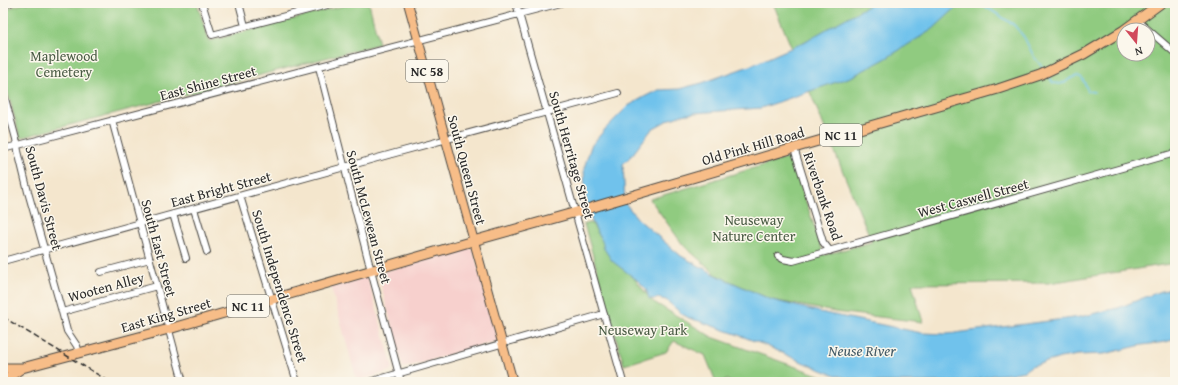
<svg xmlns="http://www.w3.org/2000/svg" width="1178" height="385" font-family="'Gentium Book Plus',serif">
  <rect width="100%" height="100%" fill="#fbf7ec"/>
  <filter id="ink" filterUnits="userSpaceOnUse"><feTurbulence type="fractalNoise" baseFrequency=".025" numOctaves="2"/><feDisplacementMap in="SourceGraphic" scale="8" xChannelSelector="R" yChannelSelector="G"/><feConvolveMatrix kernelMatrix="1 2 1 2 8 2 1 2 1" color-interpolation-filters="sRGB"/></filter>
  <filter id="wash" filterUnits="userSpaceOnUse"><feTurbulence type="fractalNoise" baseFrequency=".012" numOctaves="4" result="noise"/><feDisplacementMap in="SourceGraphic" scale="16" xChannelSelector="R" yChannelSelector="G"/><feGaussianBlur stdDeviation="0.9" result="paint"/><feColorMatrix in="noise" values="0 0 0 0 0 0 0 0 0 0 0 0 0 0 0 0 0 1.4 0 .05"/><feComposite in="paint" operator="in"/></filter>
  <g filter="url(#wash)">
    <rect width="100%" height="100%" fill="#f4e6cd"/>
    <path fill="#f7d0cd" d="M468,247L473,249L498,339L497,341L403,368L378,274L379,273Z
      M364,277H367L368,279L393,368L390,371L357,381L331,287Z"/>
    <path fill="#90cb80" stroke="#5e7b56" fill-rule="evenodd" d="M25,3H197L209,41L354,3H369L379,44L20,138L3,74V10Z
      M773,3H1175V263L1049,283L912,284L923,322L835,312L772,300L718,276L683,245L650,199L791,157L824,255L872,242ZM1124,30H1148V54H1124Z
      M591,223L652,301L712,337L827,378L846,382H729L728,380L716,382L705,355L674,341L666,352L624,365L584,224Z"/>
    <path fill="#70c2ec" stroke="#4e768c" d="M873,3H961L933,29L885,59L851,77L761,108L694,113L682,115L668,120L652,129L632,155L623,164L625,203L638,219L681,256L718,276L772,300L824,313L922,333L947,334L1080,317L1118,308L1158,292L1175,288V339L1166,342L1142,345L1104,354L1078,355L1060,358L1054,360L1031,366L1024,371L1009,374L995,375L963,382H871C855,380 839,377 824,371C818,369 815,366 809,365L767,346L736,334L707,324L699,321L689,318L682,314L666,300L658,298L655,299H649L646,289L637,280L612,261L603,247V243L592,222L585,196L584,168L591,146L606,128L628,106L644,97L658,90L679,89L702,83L752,65L800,44Z"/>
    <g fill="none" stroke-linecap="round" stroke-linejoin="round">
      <path stroke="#70c2ec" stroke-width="1.5" d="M980,3L1014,25L1024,37L1034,57L1044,69
        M1048,75L1053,83C1056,83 1058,84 1060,84C1067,83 1075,72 1082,78C1084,81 1086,87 1088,91L1094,92"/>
    </g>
  </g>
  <g filter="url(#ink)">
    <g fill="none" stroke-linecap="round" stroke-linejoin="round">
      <g stroke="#494743" stroke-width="8">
        <path id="minor" d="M202,3L212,35L335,3
          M239,3L245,26
          M516,3L623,382
          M3,5L10,3
          M1138,21L1175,53
          M319,67L371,271L401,382
          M3,91L16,139L18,151L28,192L62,312L67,331L77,346L79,353
          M112,120L183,382
          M794,148L823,242L830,251
          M3,149L561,3
          M240,196L297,382
          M194,209L207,252
          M173,214L186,258
          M778,256L783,259L793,261L1175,153
          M3,261L399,152L618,93
          M101,272L150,259
          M62,312L157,286
          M369,382L604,314"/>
      </g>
      <g stroke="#494743" stroke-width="10">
        <path id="major" d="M408,3L513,382"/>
      </g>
      <g stroke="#494743" stroke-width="11">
        <path id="highway" d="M1124,30L1161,3
          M3,368H22L169,329L466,243L580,211L794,148L998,89L1040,75L1059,66L1084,54L1124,30
          M3,382L6,379L22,368"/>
      </g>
      <use href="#minor" stroke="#fff" stroke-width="6"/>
      <use href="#major" stroke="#f7bd88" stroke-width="8"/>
      <use href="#highway" stroke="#f7bd88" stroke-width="9"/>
      <path stroke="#2b2b2b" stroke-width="1.5" stroke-dasharray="6 3" stroke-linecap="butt" d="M3,317L110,382"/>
    </g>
  </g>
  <g text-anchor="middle" stroke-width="3" stroke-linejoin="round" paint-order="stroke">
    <g fill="#fbf7ec" stroke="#696865" stroke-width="1">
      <rect x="406" y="60" width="42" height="22" rx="3"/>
      <rect x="820" y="124" width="42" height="22" rx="3"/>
      <rect x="227" y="295" width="42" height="22" rx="3"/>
    </g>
    <g font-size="13" font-weight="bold" fill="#2b2b2b">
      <text x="427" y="76">NC 58</text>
      <text x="841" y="140">NC 11</text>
      <text x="248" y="311">NC 11</text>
    </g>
    <g font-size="14" fill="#495b44" stroke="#fbf7ec">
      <text x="64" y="61">Maplewood<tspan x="64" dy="16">Cemetery</tspan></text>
      <text x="754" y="225">Neuseway<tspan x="754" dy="16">Nature Center</tspan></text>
      <text x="643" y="335">Neuseway Park</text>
    </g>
    <g font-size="14" fill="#2b2b2b" stroke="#fbf7ec">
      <text transform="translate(208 83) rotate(-15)" y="5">East Shine Street</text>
      <text transform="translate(753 146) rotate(-16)" y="5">Old Pink Hill Road</text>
      <text transform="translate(572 155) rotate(74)" y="5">South Herritage Street</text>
      <text transform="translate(467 170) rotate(75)" y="5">South Queen Street</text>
      <text transform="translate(221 189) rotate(-15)" y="5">East Bright Street</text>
      <text transform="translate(823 196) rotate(71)" y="5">Riverbank Road</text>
      <text transform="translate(44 198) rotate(75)" y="5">South Davis Street</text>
      <text transform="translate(973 198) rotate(-15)" y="5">West Caswell Street</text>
      <text transform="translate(369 217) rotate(75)" y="5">South McLewean Street</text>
      <text transform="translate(159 248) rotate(75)" y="5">South East Street</text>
      <text transform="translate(280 286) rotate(73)" y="5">South Independence Street</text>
      <text transform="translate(106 287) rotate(-15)" y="5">Wooten Alley</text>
      <text transform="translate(166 315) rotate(-16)" y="5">East King Street</text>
    </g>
    <g font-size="15" font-style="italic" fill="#405865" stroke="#fbf7ec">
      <text x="862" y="356">Neuse River</text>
    </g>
  </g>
  <rect width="1178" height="385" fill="none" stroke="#fbf7ec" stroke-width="16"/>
  <g transform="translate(1136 42) rotate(163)"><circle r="19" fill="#fbf7ec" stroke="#a8a59f"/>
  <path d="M0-3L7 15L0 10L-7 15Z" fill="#d1495b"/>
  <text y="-6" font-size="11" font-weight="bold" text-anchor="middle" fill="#2b2b2b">N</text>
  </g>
</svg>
